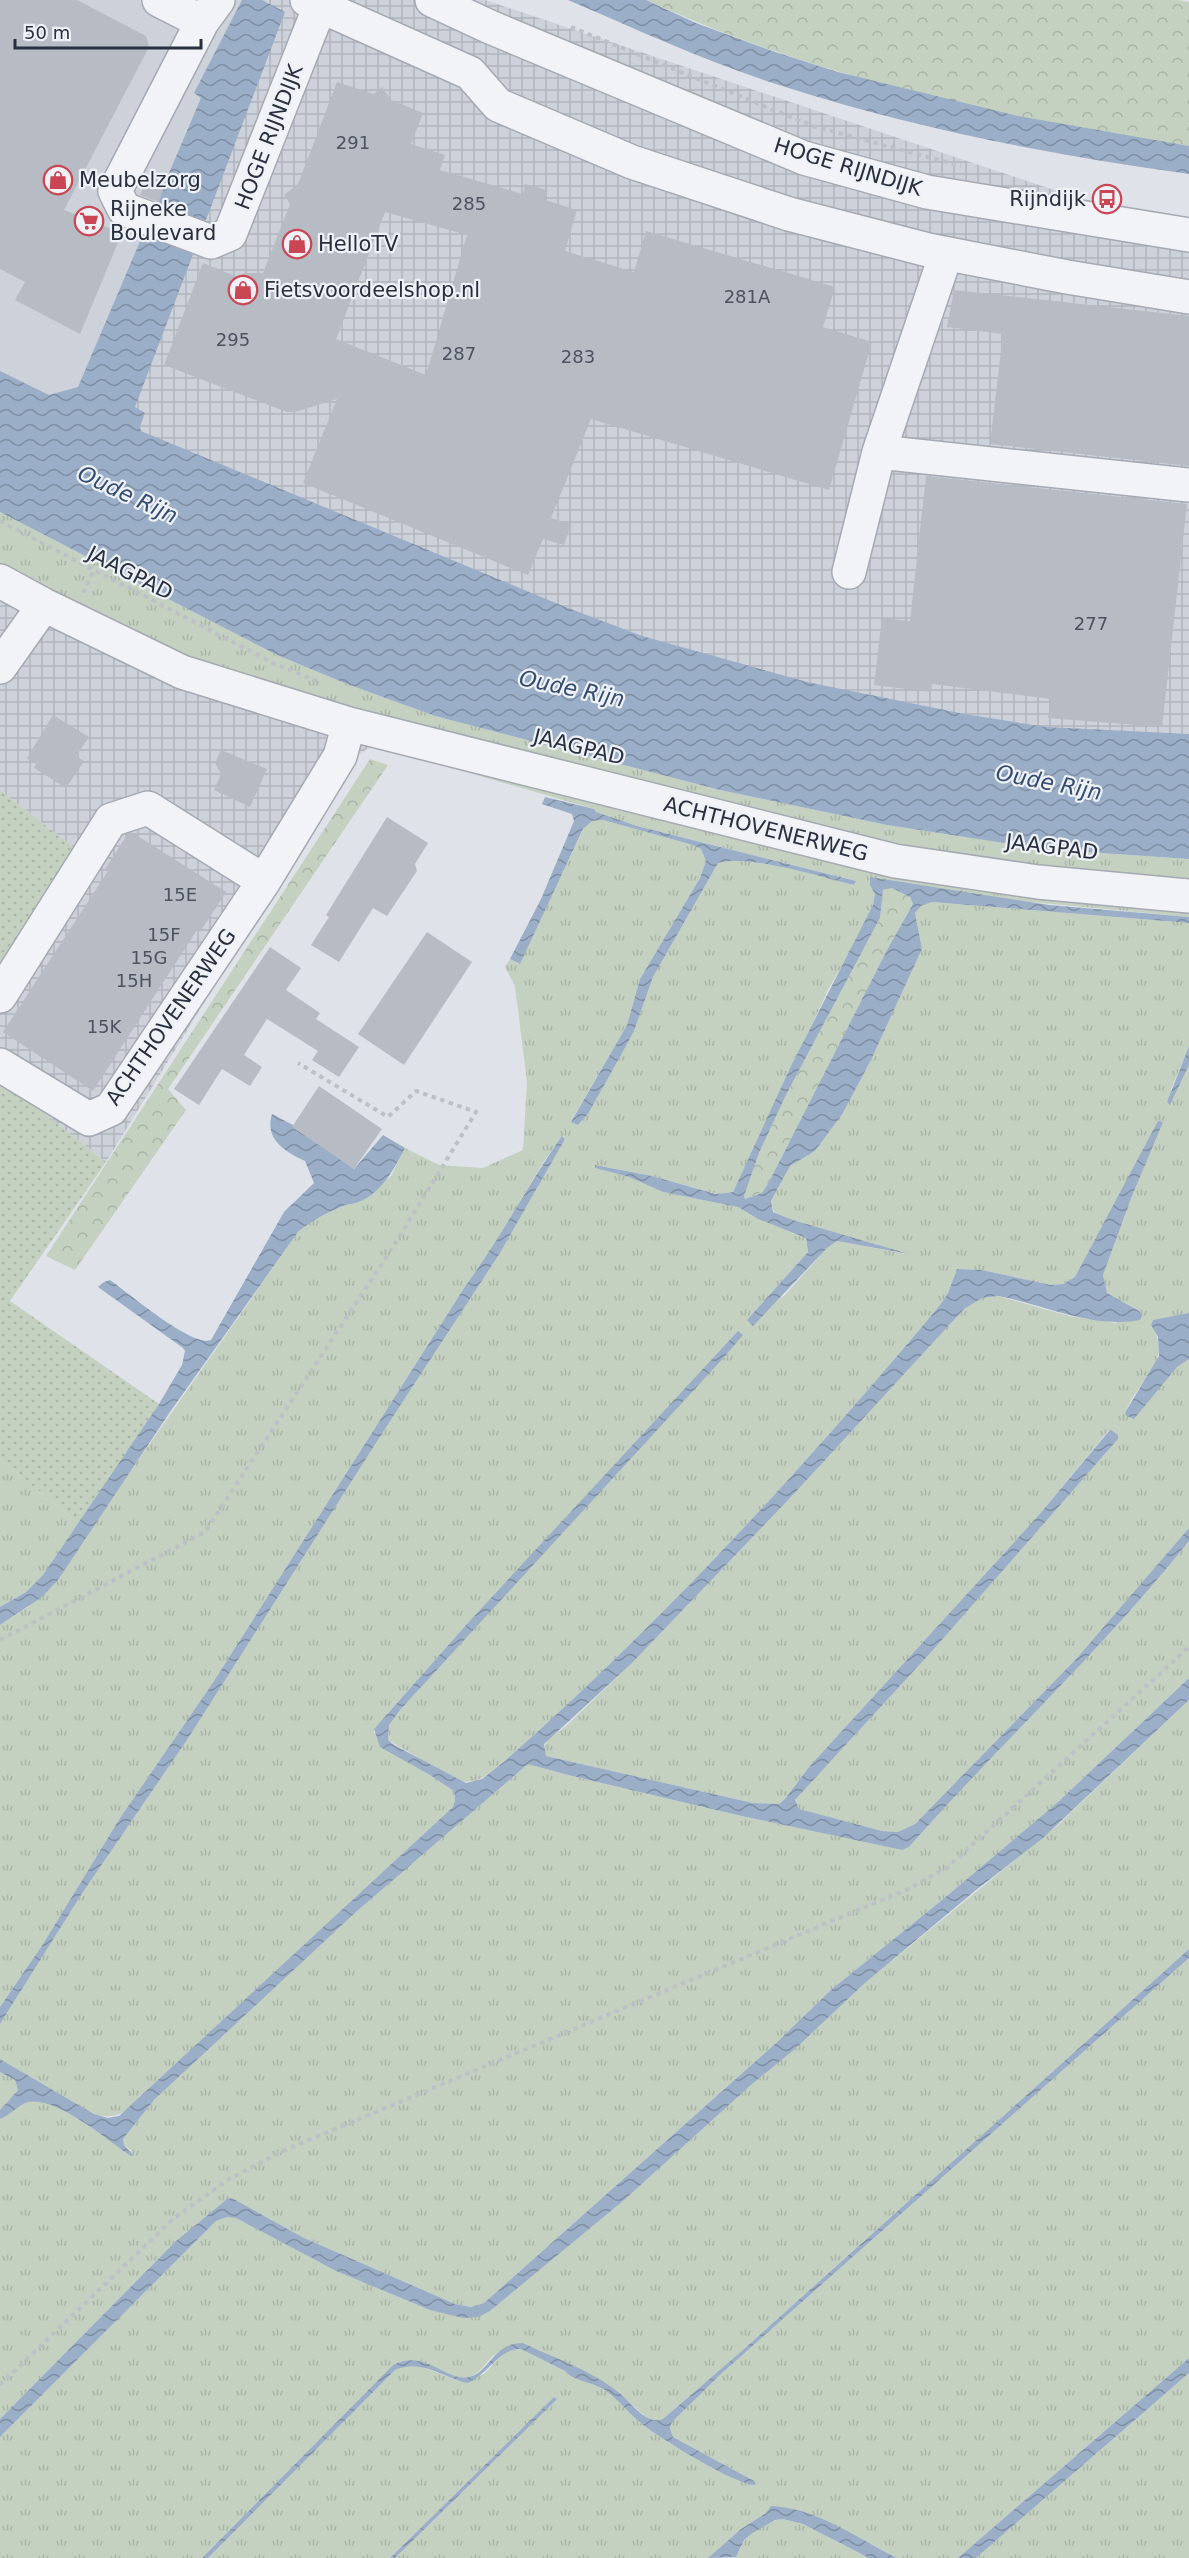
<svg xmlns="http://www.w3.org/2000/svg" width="1189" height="2558" font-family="'DejaVu Sans',sans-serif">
  <defs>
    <pattern id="industrial-grid" width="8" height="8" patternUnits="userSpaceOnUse" patternTransform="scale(1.5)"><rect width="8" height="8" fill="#cdd1da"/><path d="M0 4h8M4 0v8" fill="none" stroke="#b0b4bc"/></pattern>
    <pattern id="grass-tufts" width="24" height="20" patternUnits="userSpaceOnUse" patternTransform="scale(1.5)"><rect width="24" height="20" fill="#c4d1c0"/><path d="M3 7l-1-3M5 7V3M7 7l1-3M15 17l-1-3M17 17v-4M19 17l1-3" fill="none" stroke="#a8b4a6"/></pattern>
    <pattern id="forest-crowns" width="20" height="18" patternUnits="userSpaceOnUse" patternTransform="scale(1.5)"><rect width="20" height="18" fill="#c4d1c0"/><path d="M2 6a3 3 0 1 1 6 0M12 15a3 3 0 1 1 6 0" fill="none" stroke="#a8b4a6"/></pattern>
    <pattern id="park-dots" width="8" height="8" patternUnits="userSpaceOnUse" patternTransform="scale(1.5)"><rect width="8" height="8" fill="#c4d1c0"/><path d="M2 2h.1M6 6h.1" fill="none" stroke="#a8b4a6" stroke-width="1.8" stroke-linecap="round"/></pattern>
    <pattern id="water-waves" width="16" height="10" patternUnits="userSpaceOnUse" patternTransform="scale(1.5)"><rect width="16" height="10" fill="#9aaec7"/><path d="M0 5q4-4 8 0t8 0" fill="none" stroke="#7e8ea3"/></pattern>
  </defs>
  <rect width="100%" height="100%" fill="#dfe2e8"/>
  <path fill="#cdd1da" d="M0,0H269L243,46L97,440L0,395Z"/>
  <path fill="url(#industrial-grid)" d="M269,0H485L1189,235V747L784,691L97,440L243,46Z
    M0,596L373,745L346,763L290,863L106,1162L0,1079V963L76,849L0,790Z"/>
  <path fill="url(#grass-tufts)" d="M0,512L277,655L347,684L435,716L720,790L887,825L1042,849L1189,859V917L873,887L875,894L873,905L853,947L829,988L733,1192L717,1194L652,1176L596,1165L595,1168L629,1177L663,1192L738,1207L758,1219L806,1238L808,1252L747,1320L785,1295L827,1248L837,1241L907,1254L793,1220L774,1212L771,1201L790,1166L815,1151L843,1113L871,1060L922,949L915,913L921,906L932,902L1189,923V1046L1171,1089L1170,1105L1189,1065V1313L1153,1321L1151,1325C1176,1364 1134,1381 1125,1415L1162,1383L1177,1366L1189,1359V1528L1151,1574L1077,1658L915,1824L898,1832L882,1831L798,1809L795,1800L934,1649L1118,1439V1435L1111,1430L1108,1431L1038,1516L809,1767L785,1799L779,1804L753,1803L546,1756L543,1750L548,1739L565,1727L631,1664L791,1497L964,1309L982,1298L998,1296L1069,1316L1115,1323L1139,1311L1107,1293L1103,1275L1132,1196L1162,1122L1075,1277L1063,1284L1051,1285L982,1270L957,1269L948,1293L940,1305C805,1467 662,1622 505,1761C489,1773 478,1786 457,1780L388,1740L389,1725L401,1709L743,1335L466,1625L374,1729V1733L454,1791L455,1800L453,1807L154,2085C134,2103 123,2123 94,2114L0,2059V2024L83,1892L187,1740L383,1432L500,1253L565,1139L563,1136L544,1161L486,1258L466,1285L212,1684L120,1818L43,1944L0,2007V1625L28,1607L106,1506L298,1232L312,1221L343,1206L361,1201L391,1176L405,1148L439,1165L483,1168L523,1150L527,1082L515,986L505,967L510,959L519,964L586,824L592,821L603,820L693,845L701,849L706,861L700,878L640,979L627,1025L571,1121L578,1125L588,1114L620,1057L634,1031L653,977L718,863C750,854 820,877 854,885L856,881L637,826L595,812L594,809L373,745L0,596Z
    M0,1459L79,1524L43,1575L26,1592L0,1607Z
    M1189,1541V1678L1057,1803L942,1900L832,1989L775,2044L484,2303L471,2307L455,2304L302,2237L232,2198L227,2199L176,2241L0,2419V2119C10,2116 18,2105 28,2102C62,2095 102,2143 133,2152L124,2145L123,2139L154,2100L356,1912L528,1764L568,1775L737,1815L902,1850L909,1847C1001,1743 1103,1649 1189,1541Z
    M1189,1700V1949L744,2349L663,2419L657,2421L647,2418L618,2392L523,2343C514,2347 501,2350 493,2356C486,2362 479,2375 469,2377C445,2382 425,2348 393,2365L202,2558H0V2437L216,2221L227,2217L236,2218L336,2271L430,2310L490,2311L623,2201L751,2085L795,2049L865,1983L1059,1824Z
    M1189,1958V2358L958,2558H897L851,2533L803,2512L766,2513L741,2529L708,2558H395L544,2412L557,2399L554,2397L390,2558H208L395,2370L406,2365H418L455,2380L484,2374L506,2351L521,2349L565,2371C571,2380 594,2383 605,2390C619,2400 629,2414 642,2424C660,2438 735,2485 755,2485L753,2481L673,2437L670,2428L672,2422L721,2374Z
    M0,2072L15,2080L18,2090L0,2110Z
    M1189,2373V2558H976Z
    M783,2519L803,2524L869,2558H734C740,2553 740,2547 744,2541C751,2529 770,2520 783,2519Z"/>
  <path fill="url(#forest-crowns)" d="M646,0H1178L1189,2V146C1004,119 817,78 646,0Z
    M370,759L388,765L168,1089L186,1110L75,1270L46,1256Z
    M892,888L910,897L913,904L887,950L769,1182L762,1193L745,1199L744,1196L759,1153L787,1093L880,918L883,890Z"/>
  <path fill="url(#park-dots)" d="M0,790L76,849L0,963Z
    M0,1079L106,1162L10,1301L159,1404L79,1524L0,1459Z"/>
  <path fill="url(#water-waves)" fill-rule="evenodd" d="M242,0H262L285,12L135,407L145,413L140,426L141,431L563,606L642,636L807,682L964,714L1046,727L1189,734V859L1042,849L887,825L720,790L435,716L347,684L277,655L0,512V371L49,395L78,387L201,98L194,93Z
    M568,0H646L696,23L775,52L838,72L1018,116L1189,146V174C1050,155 913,128 779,85C707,62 638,30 568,0Z
    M545,797L594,809L596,812L637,826L856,881L854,885C820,877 750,854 718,863L653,977L634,1031L620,1057L588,1114L578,1125L571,1122L627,1025L640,979L700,878L706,861L701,849L693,845L603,820L592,821L583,829L520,964L510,959L541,899L574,821L572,814L542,804Z
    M870,877L1049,905L1189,917V923L932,902L921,906L915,913L922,949L871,1060L843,1113L815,1151L790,1166L771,1201L773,1212L793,1220L909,1254L837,1241L827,1248L753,1326L747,1320L808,1252L806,1238L758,1219L738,1207L663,1192L629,1177L595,1168V1165L652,1176L716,1194L733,1192L791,1066L873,905L875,894L870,885ZM892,888L910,897L913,904L887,950L769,1182L762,1193L745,1199L744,1196L759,1153L787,1093L880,918L883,890Z
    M1189,1046V1065L1170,1105L1167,1102Z
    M272,1114L293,1125L354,1169L383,1135L405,1148C394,1169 383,1191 361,1201C355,1204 348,1204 343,1206C326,1213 311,1221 298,1232L170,1412L58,1580L42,1597L0,1625V1607L26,1592L43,1575L159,1404L182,1365L185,1351L183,1348L98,1287L104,1282L110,1280C127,1292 193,1348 211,1340L284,1212L314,1183L305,1161C286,1152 264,1140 272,1114Z
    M1158,1121L1163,1122L1132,1196L1103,1275L1107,1293L1139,1311L1142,1316L1140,1320C1091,1329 1046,1305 998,1296L982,1298L964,1309L791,1497L631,1664L544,1744L546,1756L753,1803L779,1804L785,1799L809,1767L1038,1516L1109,1431L1111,1430L1118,1435V1439L934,1649L795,1800L799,1809L882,1831L898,1832L915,1824L1077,1658L1189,1528V1541C1103,1649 1001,1743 909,1847L902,1850L737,1815L568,1775L528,1764L356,1912L154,2100L123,2139L124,2145L133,2155L131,2156C108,2141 57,2096 28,2102C18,2105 10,2116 0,2119V2110L18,2090L15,2080L0,2072V2059L94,2114L108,2118L119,2116L453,1807L455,1800L454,1791L430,1775L380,1747L374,1729L466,1625L738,1331L743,1335L726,1355L401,1709L389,1725L388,1740L394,1745L466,1783L482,1779L505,1761C662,1622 805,1467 940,1305L948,1293L957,1269L982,1270L1051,1285L1063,1284L1075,1277Z
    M562,1136L565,1139L500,1253L383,1432L187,1740L83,1892L0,2024V2007L43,1944L120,1818L212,1684L466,1285C501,1238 528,1184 562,1136Z
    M1189,1313V1359L1177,1367L1134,1419L1125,1415L1126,1411L1159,1356L1158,1337L1151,1325L1153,1320Z
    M1189,1678V1700L1043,1838L976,1890L865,1983L795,2049L751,2085L623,2201L490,2311L478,2317L463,2318L430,2310L336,2271L236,2218L227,2217L216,2221L0,2437V2419L176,2241L227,2199L232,2198L302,2237L455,2304L471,2307L484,2303L775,2044L832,1989L942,1900L1057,1803Z
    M1189,1949V1958L721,2374L672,2422L670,2428L673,2437L754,2481L756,2484L755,2485C735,2485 660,2438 642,2424C629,2414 619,2400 605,2390C594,2383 571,2380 565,2371L521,2349C500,2348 488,2374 468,2383C442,2378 422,2358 395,2370L208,2558H202L393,2365C425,2348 446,2382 469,2377C489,2373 493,2343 523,2343C554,2358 591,2370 618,2392C631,2401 645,2426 663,2419L744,2349Z
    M1189,2358V2373L976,2558H958Z
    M554,2397L557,2399L544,2412L395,2558H390Z
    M771,2506C817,2508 857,2538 897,2558H869L803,2524L783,2519L775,2520L751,2534L744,2540L736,2557L708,2558L741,2529L766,2513Z"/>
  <path fill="#b6bbc4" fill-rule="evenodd" d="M0,0H77L146,36L149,47L64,210L122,233L80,334L15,300L25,282L0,269Z
    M337,82L374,94L382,87L391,100L423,113L411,144L445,155L440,170L523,194L525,184L547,190L545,200L577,210L565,251L634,272L646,231L835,287L823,327L872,342L829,490L591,419L551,518L571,524L564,545L543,539L528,575L303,483L337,399L295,412H287L164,365L203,263L238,277L244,273H263L290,204L284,195L298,184ZM385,212L467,235L426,375L336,339Z
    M149,176L166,182L159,202L140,195Z
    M954,290L1189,316V466L990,444L1003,334L947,327Z
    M926,476L1187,504L1162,727L1048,718L1051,699L932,684L931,692L874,685L882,618L910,621Z
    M53,715L89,737L76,756L84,761L66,788L34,768L36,764L27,758Z
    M221,750L267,769L250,807L214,790L221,774L215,763Z
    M387,817L428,843L415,864L417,871L387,916L373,908L339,962L311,945L329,917L326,915Z
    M133,833L226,892L200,932L197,930L93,1091L3,1032L108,871L105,869L127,835Z
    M427,932L472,962L404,1065L358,1034Z
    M270,947L301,968L286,990L320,1013L316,1019L359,1047L339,1077L312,1060L318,1051L267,1019L244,1055L262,1067L250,1086L222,1069L199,1105L174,1089Z
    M319,1086L382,1129L354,1169L292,1127Z"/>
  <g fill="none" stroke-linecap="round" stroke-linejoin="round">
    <g stroke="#a4a9b2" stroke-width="36">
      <path id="minor" d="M159,0L202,22L218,0
        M307,0L470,73L498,105L632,162L789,214L928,250L1067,277L1189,297
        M432,0L490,27L804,158L927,192L1189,235
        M202,22L115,191L124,209L211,242L230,234L320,6
        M946,254L879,452L1189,485
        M849,572L879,452
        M0,581L44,605L182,672L349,724L895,861L1038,882L1189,896
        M0,667L44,605
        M0,996L111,820L148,808L264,881
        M0,1065L89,1119L111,1109L264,881L340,756L349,724"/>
    </g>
    <path stroke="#bdc0c6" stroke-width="4" stroke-dasharray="4.5 4.5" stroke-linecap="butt" d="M571,27L813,126L961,166
      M0,521L273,663L321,683
      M83,593L93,572
      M0,1640L205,1532L391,1250L476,1112L416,1091L388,1117L298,1063
      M0,2385L173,2219L229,2179L285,2150L906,1890L948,1867L1189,1647"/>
    <use href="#minor" stroke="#f1f3f6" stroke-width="33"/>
  </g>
  <defs>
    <g id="shop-ring" transform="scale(1.5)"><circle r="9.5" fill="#eef1f5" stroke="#ca4654" stroke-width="1.5"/><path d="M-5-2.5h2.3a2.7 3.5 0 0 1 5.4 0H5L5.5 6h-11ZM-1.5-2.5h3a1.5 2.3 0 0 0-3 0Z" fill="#ca4654"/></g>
    <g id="bus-ring" transform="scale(1.5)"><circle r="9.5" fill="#eef1f5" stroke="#ca4654" stroke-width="1.5"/><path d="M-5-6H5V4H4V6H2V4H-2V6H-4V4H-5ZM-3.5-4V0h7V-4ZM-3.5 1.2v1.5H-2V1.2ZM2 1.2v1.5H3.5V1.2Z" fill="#ca4654"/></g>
    <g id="supermarket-ring" transform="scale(1.5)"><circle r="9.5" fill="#eef1f5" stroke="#ca4654" stroke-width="1.5"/><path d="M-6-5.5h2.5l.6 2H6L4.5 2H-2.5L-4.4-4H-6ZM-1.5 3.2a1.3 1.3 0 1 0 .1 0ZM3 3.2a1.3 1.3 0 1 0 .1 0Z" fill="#ca4654"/></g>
  </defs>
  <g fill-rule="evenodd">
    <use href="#shop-ring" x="58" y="180"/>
    <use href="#bus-ring" x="1107" y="199"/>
    <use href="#supermarket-ring" x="89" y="221"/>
    <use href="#shop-ring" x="297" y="244"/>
    <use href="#shop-ring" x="243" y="290"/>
  </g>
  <g text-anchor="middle" stroke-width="4.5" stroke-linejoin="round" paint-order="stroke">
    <g font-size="18" fill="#4c5260">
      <text x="353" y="149">291</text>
      <text x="469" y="210">285</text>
      <text x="747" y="303">281A</text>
      <text x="233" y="346">295</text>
      <text x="459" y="360">287</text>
      <text x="578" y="363">283</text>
      <text x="1091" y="630">277</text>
      <text x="180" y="901">15E</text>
      <text x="164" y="941">15F</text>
      <text x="149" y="964">15G</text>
      <text x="134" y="987">15H</text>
      <text x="104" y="1033">15K</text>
    </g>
    <g font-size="21" fill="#282f3e" stroke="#eef1f5">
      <text transform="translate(269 137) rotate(-69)" y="7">HOGE RIJNDIJK</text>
      <text transform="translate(848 167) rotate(17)" y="7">HOGE RIJNDIJK</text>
      <text transform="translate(130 573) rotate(27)" y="7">JAAGPAD</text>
      <text transform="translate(579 747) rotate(14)" y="7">JAAGPAD</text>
      <text transform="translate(766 829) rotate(14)" y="7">ACHTHOVENERWEG</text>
      <text transform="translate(1052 847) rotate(7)" y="7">JAAGPAD</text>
      <text transform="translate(171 1017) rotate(-55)" y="7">ACHTHOVENERWEG</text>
    </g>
    <g font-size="21" fill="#282f3e" stroke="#eef1f5" text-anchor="start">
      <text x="79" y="187">Meubelzorg</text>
      <text x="1086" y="206" text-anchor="end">Rijndijk</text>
      <text x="110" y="216">Rijneke<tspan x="110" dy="24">Boulevard</tspan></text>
      <text x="318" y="251">HelloTV</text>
      <text x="264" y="297">Fietsvoordeelshop.nl</text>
    </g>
    <g font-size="22" font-style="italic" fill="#344c71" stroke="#eef1f5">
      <text transform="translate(128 494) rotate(25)" y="8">Oude Rijn</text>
      <text transform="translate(572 688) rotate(12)" y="8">Oude Rijn</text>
      <text transform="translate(1049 782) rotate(11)" y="8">Oude Rijn</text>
    </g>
  </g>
  <path d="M15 39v9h186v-9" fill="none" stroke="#282f3e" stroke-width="3"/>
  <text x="24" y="39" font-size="18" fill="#282f3e" stroke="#eef1f5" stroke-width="4.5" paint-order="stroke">50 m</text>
</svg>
